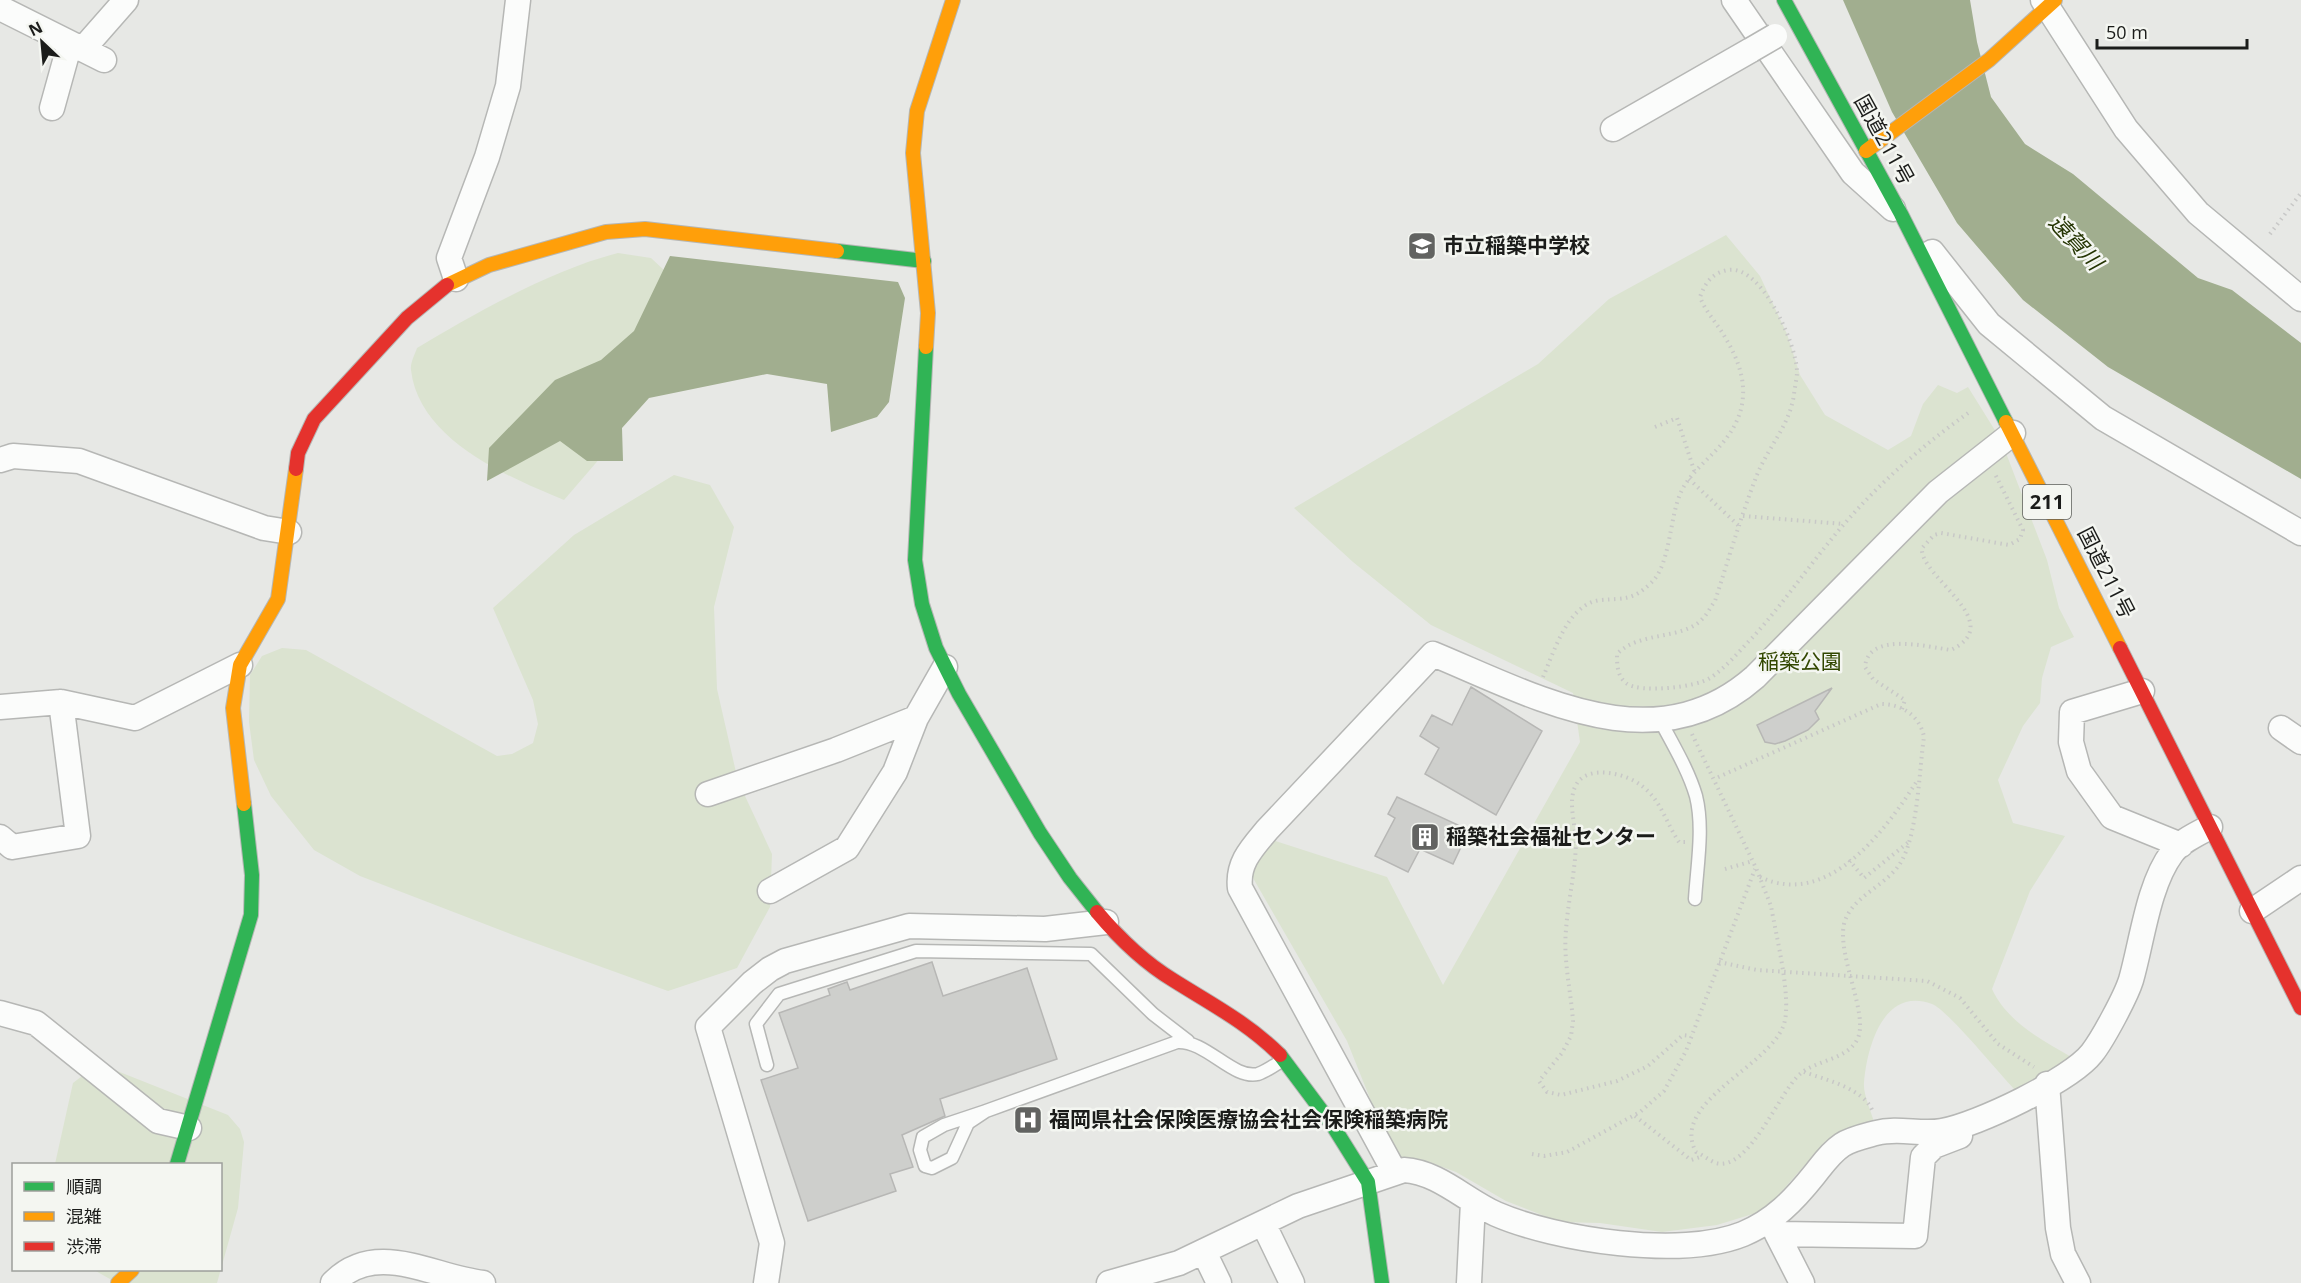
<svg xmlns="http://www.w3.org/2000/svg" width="2301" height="1283" font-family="'Open Sans','Noto Sans JP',sans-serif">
  <rect width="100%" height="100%" fill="#e7e8e5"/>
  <path fill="#dbe3d0" d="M1726,235L1760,276L1787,334L1800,375L1825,415L1888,450L1911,436L1923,404L1938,385L1957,393L1968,387L2001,440L2047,560L2059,608L2074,637L2051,647L2042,678L2040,703L2023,726L1998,780L2013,823L2065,836L2030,891L1992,989C2008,1023 2042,1040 2073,1058L2017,1092C2000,1075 1948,1010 1932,1004C1884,986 1867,1046 1864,1083C1863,1094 1871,1111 1874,1122L1826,1141L1774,1200L1756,1213L1717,1225L1662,1232L1600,1223L1560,1222L1506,1201L1456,1172L1429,1162L1393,1156L1347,1041L1253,878L1251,860L1266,838L1387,877L1443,985L1580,742L1573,693L1431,625L1353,562L1294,508L1538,364L1609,299Z
    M618,253L651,258L679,284L601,457L564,500C508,477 419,440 411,370C410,363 415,354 417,348C475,313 554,269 618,253Z
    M674,475L710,485L734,527L714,607L717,689L738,781L772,854L770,907L737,968L668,991L513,935L360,876L314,850L271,796L254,760L249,722L250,675L262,656L282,648L306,650L497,756L512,754L533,743L538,724L533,700L493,608L574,535Z
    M107,1067L228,1115L240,1129L244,1142L238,1208L217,1283H117L94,1270H220V1164H55L73,1083L86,1073Z"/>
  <path fill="#a1ae8f" d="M1843,0H1970L1977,42L1991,97L2025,144L2073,174L2198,278L2232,290L2301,343V479L2108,367L2023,300L1957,223L1892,112Z
    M670,256L898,282L905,298L889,402L877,417L831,432L827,384L767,374L649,398L622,428L623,461H587L560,441L487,481L489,448L555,380L601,360L634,331Z"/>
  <path fill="#cecfcc" stroke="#b7b7b5" stroke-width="1.5" d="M1471,687L1542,731L1496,815L1425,774L1439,748L1420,736L1432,715L1452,725Z
    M1832,688L1815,711L1819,719L1808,730L1785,741L1775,744L1765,742L1757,725Z
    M1397,797L1469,830L1453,864L1420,849L1408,872L1375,856L1395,818L1388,814Z
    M932,962L943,996L1027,968L1057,1059L940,1099L945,1116L902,1135L913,1167L890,1174L896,1191L808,1221L761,1080L798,1068L779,1013L830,995L828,989L847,982L850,990Z"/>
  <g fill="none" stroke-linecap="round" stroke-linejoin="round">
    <g stroke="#b6b7b5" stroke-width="15">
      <path id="lane" d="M1660,720C1673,745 1688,769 1696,796C1704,828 1697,866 1695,899
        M767,1065L756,1024L779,994L916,951L1091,954L1153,1014L1188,1041
        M986,1111L944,1125L923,1137L920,1150L925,1166L932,1168L952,1158L968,1123L986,1111L1177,1042C1206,1040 1233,1080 1258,1074C1267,1071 1276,1064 1283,1060"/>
    </g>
    <g stroke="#b6b7b5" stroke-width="27">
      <path id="street" d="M1734,0L1853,173L1893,209
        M2043,0L2126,129L2198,213L2301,299
        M0,8L104,60
        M83,49L126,0
        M52,108L70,43
        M1613,129L1751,50
        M1932,252L1989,324L2103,418L2301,533
        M456,279L449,258L487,157L508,86L518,0
        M0,460L13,456L79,461L264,528L289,532
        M2142,691L2072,712L2071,742L2079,771L2112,817L2181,845
        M0,707L61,702L135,718L240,665
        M2281,728L2301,742
        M708,794L836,750L916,718L945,667
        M0,837L12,847L78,836L61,702
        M770,891L847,848L895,772L916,718
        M2252,911L2301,878
        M0,1013L36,1023L158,1121L189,1128
        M2047,1084L2058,1228L2063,1254L2078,1283
        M1394,1171L1240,888C1237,863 1252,848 1267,830L1433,654C1537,697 1655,765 1755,677L1938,492L2013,433
        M1771,1220L1777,1234L1915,1236L1923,1157L1934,1146L1960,1136
        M1263,1223L1292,1283
        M1777,1234L1802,1283
        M1204,1252L1219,1283
        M333,1283C376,1239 432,1277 483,1283
        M766,1283L772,1243L708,1027L752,983L770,969L785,961L909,926L1045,929L1106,922
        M1109,1283L1179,1263L1298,1206L1404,1170C1438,1172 1465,1200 1496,1214C1556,1240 1681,1259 1743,1234C1774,1221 1794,1200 1814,1175C1822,1165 1830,1153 1842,1145C1851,1139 1865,1136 1876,1133C1898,1127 1921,1135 1942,1131C1977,1125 2071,1080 2092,1053C2103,1039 2126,996 2131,980C2142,942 2148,885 2172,853C2181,841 2197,834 2210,827
        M1469,1283L1473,1202"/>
    </g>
    <g stroke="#b6b7b5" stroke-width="16">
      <path id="fast" d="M1784,0L1901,214L2006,422
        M837,251L924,261
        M926,347L915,560L922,604L936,648L959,694L1040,833L1070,878L1097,912
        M1280,1055L1333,1126L1368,1182L1382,1283
        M177,1164L251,915L252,875L244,804"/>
    </g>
    <g stroke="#b6b7b5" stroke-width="16">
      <path id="slow" d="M1866,151L1989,60L2055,0
        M447,285L489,265L606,232L645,229L837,251
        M926,347L928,313L913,153L917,111L953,0
        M2006,422L2120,648
        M244,804L233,708L240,665L278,599L296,469
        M118,1283L132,1270"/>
    </g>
    <g stroke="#b6b7b5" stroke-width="16">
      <path id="jam" d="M296,469L298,453L314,419L407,318L447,285
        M2120,648L2301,1008
        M1097,912C1118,937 1145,963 1173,980C1211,1004 1248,1023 1280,1055"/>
    </g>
    <path stroke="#c8c8c7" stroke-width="4" stroke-dasharray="1.5 4.5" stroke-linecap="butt" d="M2270,234L2301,193
      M1655,427L1677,418L1695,473
      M1689,479L1740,527
      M1743,516L1844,524
      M1543,677C1554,652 1568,603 1601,600C1624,598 1632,601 1651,583C1671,564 1669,518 1681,492C1690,472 1711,458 1725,440C1751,407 1747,374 1726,339C1718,324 1706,313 1700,297C1705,283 1712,273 1728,270C1761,264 1796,343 1797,371C1797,378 1795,386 1794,394C1790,426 1766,449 1755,480C1740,519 1728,561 1715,601C1711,606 1708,613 1704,617C1685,641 1640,630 1617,654C1617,664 1617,676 1626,683C1639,694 1697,687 1710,678C1727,667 1739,651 1753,637C1789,597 1818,552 1854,513C1888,475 1930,440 1971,411
      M1902,709L1905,700L1873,679L1865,667C1868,631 1928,647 1951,650C2009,622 1919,577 1922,548L1934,535L1941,533L2009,545L2020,539L2023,530L1995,474
      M1692,734L1756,868L1771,906C1776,935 1792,999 1784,1024C1770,1067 1669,1102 1696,1152C1703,1155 1710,1161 1716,1163C1749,1172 1779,1092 1800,1074C1816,1060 1846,1060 1857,1040C1870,1016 1837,957 1844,924C1851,896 1887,886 1901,862C1918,833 1919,771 1924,737C1920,716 1902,704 1881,704L1714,779
      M1685,842H1679C1667,825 1661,800 1642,786C1626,773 1587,764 1576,785C1567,801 1576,826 1576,844C1575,873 1568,901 1566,930C1563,959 1571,992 1573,1021L1571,1036L1562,1053L1539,1081L1547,1092L1561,1095L1617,1081L1648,1066L1683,1035L1691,1036
      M1849,860L1864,878L1910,841
      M1725,869L1753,861
      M1760,877C1828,909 1885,831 1917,781
      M1719,962L1757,970L1927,981L1960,998L1998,1044L2034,1067
      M1804,1072C1826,1080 1864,1088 1873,1112
      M1635,1116L1691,1160L1703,1156
      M1532,1154L1544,1156L1567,1152L1640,1112L1664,1091L1686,1051L1755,869"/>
    <use href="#lane" stroke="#fbfcfb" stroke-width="12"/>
    <use href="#street" stroke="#fbfcfb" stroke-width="24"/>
    <use href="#fast" stroke="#30b455" stroke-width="14"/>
    <use href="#slow" stroke="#ff9f0a" stroke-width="14"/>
    <use href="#jam" stroke="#e5322d" stroke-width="14"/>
    <g stroke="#b6b7b5" stroke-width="27" stroke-linecap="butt">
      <path id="street-bridge" d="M1751,50L1775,36"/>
    </g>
    <use href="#street-bridge" stroke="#fbfcfb" stroke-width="24"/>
  </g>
  <defs>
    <g id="school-square" transform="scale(1.5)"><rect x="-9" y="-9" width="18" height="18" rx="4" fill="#626361" stroke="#f4f6f1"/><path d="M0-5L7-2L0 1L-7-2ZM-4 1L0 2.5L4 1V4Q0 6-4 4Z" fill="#fff"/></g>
    <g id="building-square" transform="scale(1.5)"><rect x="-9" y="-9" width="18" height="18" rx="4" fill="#626361" stroke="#f4f6f1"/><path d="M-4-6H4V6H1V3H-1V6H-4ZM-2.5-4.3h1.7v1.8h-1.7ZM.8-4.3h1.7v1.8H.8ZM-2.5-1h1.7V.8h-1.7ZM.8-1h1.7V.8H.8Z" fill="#fff"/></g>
    <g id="hospital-square" transform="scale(1.5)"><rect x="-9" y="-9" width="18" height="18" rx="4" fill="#626361" stroke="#f4f6f1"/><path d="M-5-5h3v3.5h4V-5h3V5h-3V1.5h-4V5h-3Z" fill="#fff"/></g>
  </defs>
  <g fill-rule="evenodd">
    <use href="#school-square" x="1422" y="246"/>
    <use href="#building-square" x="1425" y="837"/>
    <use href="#hospital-square" x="1028" y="1120"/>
  </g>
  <g text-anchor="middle" stroke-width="5" stroke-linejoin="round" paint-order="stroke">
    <rect fill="#f4f6f1" stroke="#5c5d5a" stroke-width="1.5" x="2023" y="485" width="48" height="34" rx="4.5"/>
    <g font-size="20" font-weight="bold" fill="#1b1c1a">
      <text x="2047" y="509">211</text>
    </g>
    <g font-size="21" fill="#1b1c1a" stroke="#f4f6f1">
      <text transform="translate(1884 140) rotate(61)" y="7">国道211号</text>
      <text transform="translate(2106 573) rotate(63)" y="7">国道211号</text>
    </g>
    <g font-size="21" font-weight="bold" fill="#1b1c1a" stroke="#f4f6f1" text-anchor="start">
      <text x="1443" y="253">市立稲築中学校</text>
      <text x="1446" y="844">稲築社会福祉センター</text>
      <text x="1049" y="1127">福岡県社会保険医療協会社会保険稲築病院</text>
    </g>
    <g font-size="21" fill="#324700" stroke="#f4f6f1">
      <text x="1800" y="669">稲築公園</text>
    </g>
    <g font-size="22" font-style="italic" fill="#233300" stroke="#f4f6f1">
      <text transform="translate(2076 242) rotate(47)" y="8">遠賀川</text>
    </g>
  </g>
  <rect x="12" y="1163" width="210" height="108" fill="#f4f6f1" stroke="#9d9f9b" stroke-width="1.5"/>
  <rect x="24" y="1182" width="30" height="9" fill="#30b455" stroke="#9d9f9b" stroke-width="1.5"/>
  <text x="66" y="1193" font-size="18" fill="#1b1c1a">順調</text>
  <rect x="24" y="1212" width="30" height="9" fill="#ff9f0a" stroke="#9d9f9b" stroke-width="1.5"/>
  <text x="66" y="1223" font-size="18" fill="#1b1c1a">混雑</text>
  <rect x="24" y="1242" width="30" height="9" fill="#e5322d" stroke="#9d9f9b" stroke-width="1.5"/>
  <text x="66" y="1253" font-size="18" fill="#1b1c1a">渋滞</text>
  <g transform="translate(42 42) rotate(334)" stroke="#f4f6f1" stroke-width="4.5" paint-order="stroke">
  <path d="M0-4.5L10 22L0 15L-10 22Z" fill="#1b1c1a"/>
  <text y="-9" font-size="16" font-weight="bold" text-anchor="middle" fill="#1b1c1a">N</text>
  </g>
  <path d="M2097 39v9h150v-9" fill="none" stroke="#1b1c1a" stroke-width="3"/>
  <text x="2106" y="39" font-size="18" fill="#1b1c1a" stroke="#f4f6f1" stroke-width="4.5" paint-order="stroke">50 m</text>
</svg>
